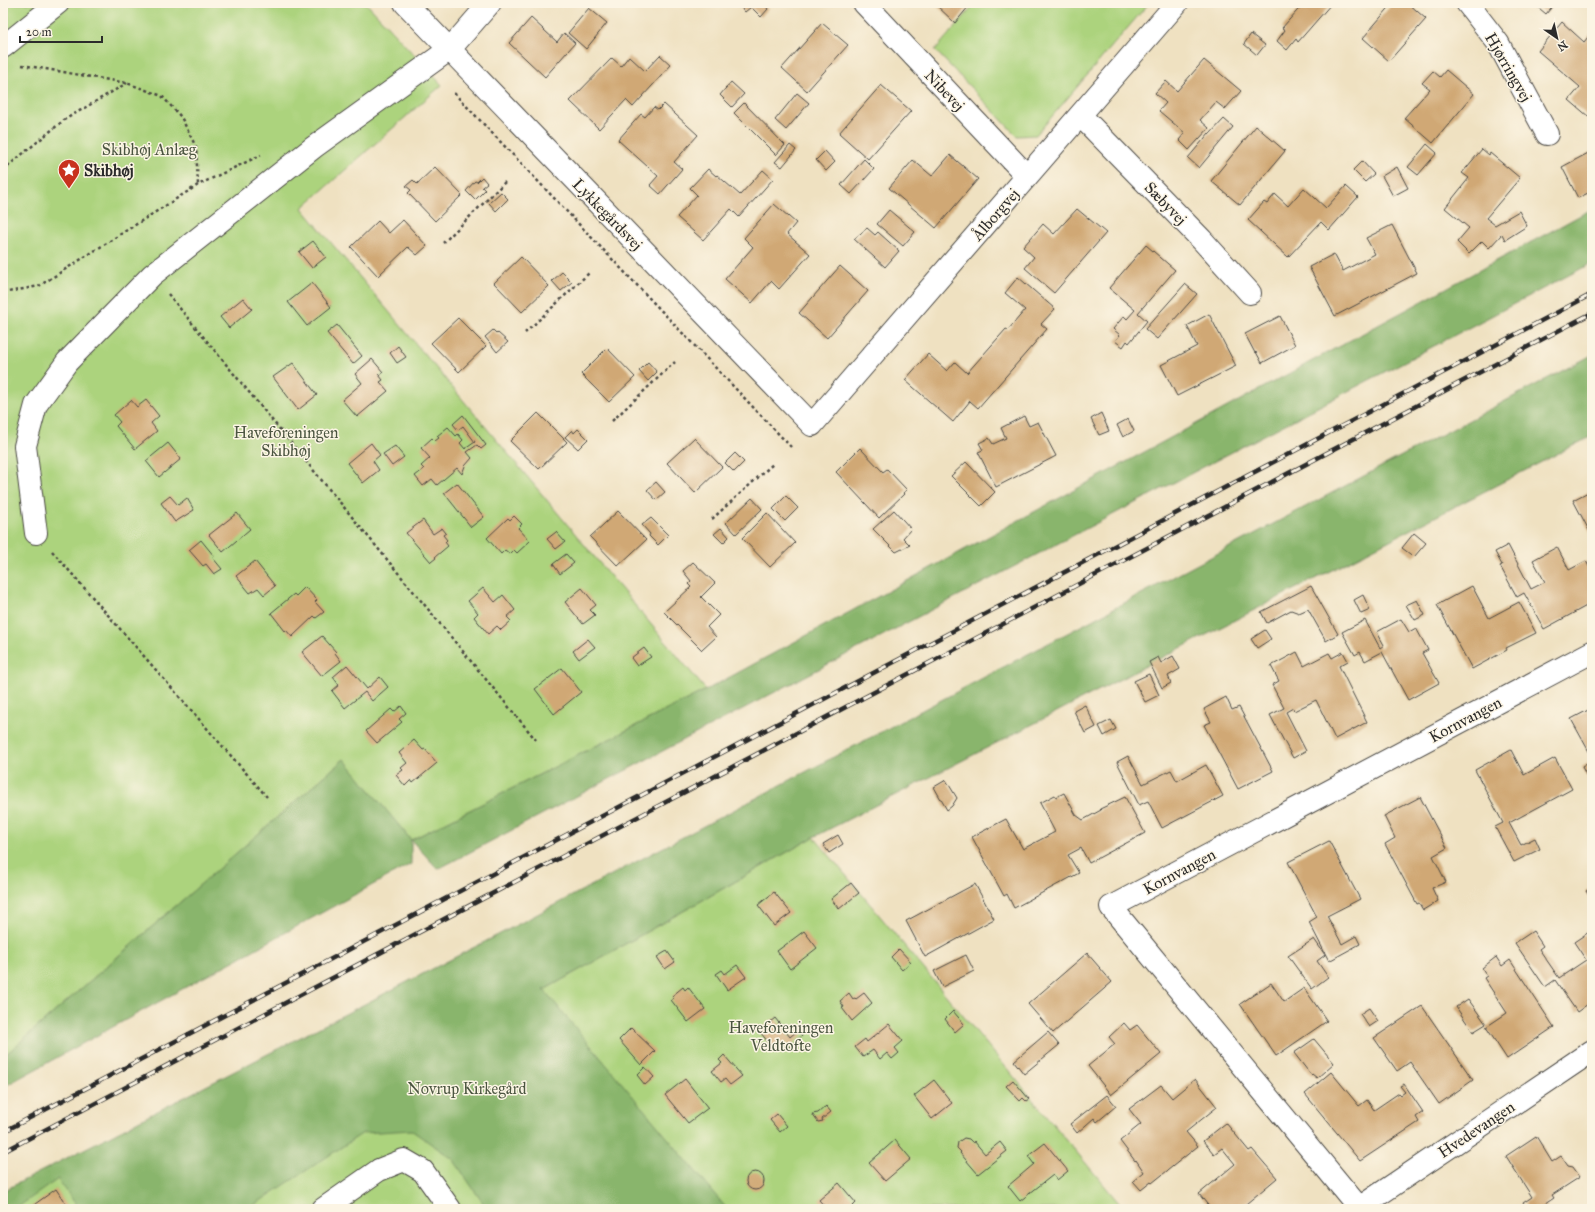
<svg xmlns="http://www.w3.org/2000/svg" width="1595" height="1212" font-family="'IM FELL Great Primer',serif">
  <rect width="100%" height="100%" fill="#fcf5e5"/>
  <filter id="ink" filterUnits="userSpaceOnUse"><feTurbulence type="fractalNoise" baseFrequency=".025" numOctaves="2"/><feDisplacementMap in="SourceGraphic" scale="8" xChannelSelector="R" yChannelSelector="G"/><feConvolveMatrix kernelMatrix="1 2 1 2 8 2 1 2 1" color-interpolation-filters="sRGB"/></filter>
  <filter id="wash" filterUnits="userSpaceOnUse"><feTurbulence type="fractalNoise" baseFrequency=".012" numOctaves="4" result="noise"/><feDisplacementMap in="SourceGraphic" scale="16" xChannelSelector="R" yChannelSelector="G"/><feGaussianBlur stdDeviation="0.9" result="paint"/><feColorMatrix in="noise" values="0 0 0 0 0 0 0 0 0 0 0 0 0 0 0 0 0 1.4 0 .05"/><feComposite in="paint" operator="in"/></filter>
  <g filter="url(#wash)">
    <rect width="100%" height="100%" fill="#efe1c1"/>
    <path fill="#acd37d" stroke="#6c7f54" d="M3,3H366L442,85L302,208L706,690L411,840L343,760L3,1057Z
      M976,3H1149L1036,135L1017,136L935,50Z
      M814,837L1124,1209H3V1191L544,990Z"/>
    <path fill="#89b56c" stroke="#5a704c" d="M1592,209V263L438,869L411,840V864L3,1087V1057L344,759L411,840L706,690Z
      M1592,355V436L814,837L544,990L727,1209H487L453,1159L411,1130L363,1133L248,1209H79L58,1179L15,1209H3V1191L498,935Z"/>
    <g id="blocks">
      <path fill="#d0a874" d="M737,3H763L768,9L761,17L751,7L745,12Z
        M934,3H966L969,6L955,23Z
        M1304,3H1332L1298,42L1296,39L1287,50L1277,41L1285,30L1282,28Z
        M1393,3H1408L1426,19L1389,61L1363,38Z
        M1533,3H1555L1546,14Z
        M589,8L607,23L586,49L568,33Z
        M531,18L557,42L564,33L575,43L545,77L509,43Z
        M1562,22L1584,42L1592,32V113L1589,117L1569,100L1580,87L1538,51Z
        M822,23L848,45L807,91L782,68Z
        M1251,34L1265,45L1257,55L1244,44Z
        M660,55L671,65L633,107L626,100L599,129L570,101L612,58L621,66L629,56L645,71Z
        M1204,60L1241,91L1225,109L1216,102L1200,120L1209,128L1189,150L1179,140L1185,133L1159,111L1166,103L1155,93L1166,81L1177,91Z
        M1446,70L1474,94L1433,143L1404,118L1430,89L1422,83L1433,71L1440,77Z
        M731,82L744,94L732,107L720,95Z
        M881,85L911,111L868,159L839,133Z
        M797,93L809,103L786,130L775,120Z
        M744,103L785,145L776,155L734,113Z
        M664,104L698,135L674,162L682,169L660,194L650,185L658,176L618,140L641,114L645,117L654,107L658,110Z
        M1224,119L1233,127L1199,168L1188,158L1209,133L1210,134Z
        M1256,126L1285,151L1240,205L1211,181Z
        M1427,144L1437,153L1418,175L1408,167Z
        M790,145L796,150L782,167L775,162Z
        M1482,149L1489,155L1490,153L1520,178L1486,218L1495,225L1519,211L1527,226L1505,240L1502,234L1489,248L1482,241L1469,254L1457,242L1469,228L1445,208L1469,178L1462,173Z
        M825,151L835,162L826,171L816,160Z
        M1592,151V191L1578,198L1562,167Z
        M950,155L978,179L936,228L889,188L913,160L932,176Z
        M864,159L874,169L851,194L841,185Z
        M1362,161L1374,174L1365,182L1353,170Z
        M435,167L462,195L435,221L408,193L411,190L406,186L413,180L417,184Z
        M1397,167L1408,188L1393,196L1382,176Z
        M708,169L716,176L717,175L740,195L763,170L773,179L739,217L731,209L703,240L677,217L697,195L690,188Z
        M482,177L487,183L482,187L485,190L475,200L466,191L475,181L477,182Z
        M1346,186L1358,197L1329,230L1321,222L1288,257L1248,220L1264,202L1267,204L1275,194L1288,206L1304,188L1326,208Z
        M501,192L508,199L496,211L489,203Z
        M774,204L796,223L787,234L810,254L779,289L771,281L752,303L725,279L753,247L744,238Z
        M1077,209L1106,233L1054,293L1025,268L1034,257L1023,247L1043,224L1054,234Z
        M889,210L915,232L903,246L877,224Z
        M403,220L427,246L417,255L408,247L378,276L351,247L378,221L389,233Z
        M1392,225L1417,273L1335,316L1309,267L1334,254L1343,271L1375,254L1366,238Z
        M867,228L875,235L878,232L899,251L885,267L854,239Z
        M313,241L326,257L312,268L299,252Z
        M1146,245L1175,270L1138,313L1147,321L1129,343L1127,341L1123,347L1115,341L1120,335L1113,329L1124,316L1127,319L1135,310L1109,288Z
        M521,257L549,286L522,312L494,283Z
        M840,266L868,291L827,338L799,313Z
        M562,272L572,282L561,291L552,281Z
        M1018,277L1055,309L1041,324L1047,329L978,408L970,401L953,422L905,380L928,354L947,371L955,362L967,373L1006,329L1008,330L1025,310L1005,293Z
        M312,283L331,307L307,326L288,302Z
        M1185,284L1197,294L1157,339L1145,329Z
        M243,298L252,309L229,328L220,317Z
        M1209,314L1236,366L1177,396L1161,365L1197,346L1187,326Z
        M1280,316L1295,345L1262,363L1256,352L1255,353L1245,334Z
        M458,318L486,346L459,372L431,343Z
        M337,325L362,356L353,364L327,333Z
        M493,330L497,334L498,333L508,342L497,352L485,337Z
        M398,346L406,357L397,363L390,353Z
        M607,348L635,377L609,402L581,374Z
        M372,359L383,372L379,375L383,380L380,382L388,391L357,417L342,400L362,383L355,374Z
        M648,362L657,372L648,381L639,371Z
        M293,363L317,395L298,410L273,377Z
        M131,400L137,407L146,400L159,416L151,423L157,431L135,449L116,426L120,422L114,415Z
        M538,413L567,442L539,469L510,441Z
        M1101,413L1109,431L1099,435L1091,419Z
        M463,415L486,445L481,449L477,445L467,452L472,458L465,466L462,474L457,468L437,485L432,479L423,486L415,476L424,469L421,466L430,458L421,448L432,438L435,441L439,438L437,436L448,427L456,436L458,434L463,440L460,443L465,449L475,442L463,426L458,430L453,424Z
        M1024,416L1029,426L1038,422L1056,456L996,487L978,452L983,450L979,443L989,438L993,444L1006,438L1001,428Z
        M1128,419L1134,431L1123,437L1117,425Z
        M578,429L588,439L578,449L565,437L572,430L574,433Z
        M694,438L722,467L695,493L667,463Z
        M168,443L181,459L159,477L146,461Z
        M371,443L380,455L373,461L379,470L363,483L347,463Z
        M395,446L404,457L392,466L383,454Z
        M860,448L883,472L887,469L907,490L903,493L904,494L879,518L836,472Z
        M735,453L744,462L734,472L725,463Z
        M966,462L995,492L981,506L951,476Z
        M656,482L665,492L656,500L647,490Z
        M457,483L484,517L471,527L444,493Z
        M1592,490V536L1573,500Z
        M170,496L178,505L187,498L194,510L175,522L161,503Z
        M786,496L798,508L785,521L773,509Z
        M752,498L762,509L736,534L726,523Z
        M894,510L911,529L903,538L910,545L896,552L873,529Z
        M618,511L646,540L618,566L590,537Z
        M237,513L250,529L223,552L209,535Z
        M767,513L795,543L770,567L742,538Z
        M514,516L522,524L518,528L530,541L517,553L514,550L510,554L505,550L501,554L487,538L508,518L510,520Z
        M651,518L668,535L658,545L649,536L650,534L642,525Z
        M423,520L433,534L442,528L446,533L443,535L447,540L445,542L448,546L435,557L436,558L431,562L406,533Z
        M721,528L729,537L723,543L714,534Z
        M556,532L565,542L556,549L547,539Z
        M1414,533L1426,543L1414,557L1402,548Z
        M201,540L214,556L213,558L222,569L214,574L206,564L203,566L189,550Z
        M1508,545L1531,589L1545,582L1533,560L1557,547L1569,570L1586,561L1592,572V603L1544,629L1524,593L1517,597L1500,566L1502,565L1495,552Z
        M566,554L574,563L560,574L553,564Z
        M255,561L275,586L264,595L258,588L250,593L236,576Z
        M693,562L715,583L701,597L719,615L707,627L716,637L702,650L664,612L691,587L688,584L691,581L683,571Z
        M1311,586L1338,634L1326,641L1308,609L1299,613L1291,610L1267,623L1261,612Z
        M1472,586L1489,618L1519,602L1536,633L1506,648L1507,650L1472,669L1437,605Z
        M305,587L317,600L315,602L324,612L316,618L314,616L292,637L286,630L285,631L271,613L294,594L296,596Z
        M483,588L495,602L503,595L515,610L507,617L511,621L501,630L497,626L488,634L474,617L478,613L468,601Z
        M582,588L596,605L590,610L595,615L583,624L565,602Z
        M1363,595L1370,610L1361,614L1354,600Z
        M1417,600L1425,615L1415,620L1406,605Z
        M1401,619L1409,632L1416,628L1428,650L1422,653L1439,683L1408,700L1382,652L1365,661L1360,652L1355,655L1342,632L1365,620L1380,648L1384,645L1377,632Z
        M1265,630L1271,639L1257,648L1251,639Z
        M322,636L336,652L335,653L341,661L322,676L302,652Z
        M588,639L595,647L579,659L573,651Z
        M644,648L651,657L637,666L631,658Z
        M1297,652L1304,666L1329,653L1332,658L1343,652L1348,661L1339,666L1367,722L1335,739L1316,700L1294,711L1293,708L1286,712L1306,751L1293,758L1270,715L1284,708L1272,685L1279,681L1271,666Z
        M1173,656L1180,669L1168,676L1171,683L1162,688L1149,662L1158,657L1161,663Z
        M347,665L367,689L380,677L388,687L372,701L365,692L345,708L332,691L339,685L333,677Z
        M562,668L581,692L554,714L535,689Z
        M1149,674L1159,695L1145,702L1134,681Z
        M1226,697L1232,710L1239,707L1273,771L1238,789L1204,725L1211,722L1204,709Z
        M1085,705L1096,727L1085,733L1074,711Z
        M401,706L406,713L399,719L402,722L377,743L366,731L391,709L394,712Z
        M1592,708V757L1571,719Z
        M1111,720L1116,729L1104,736L1099,726Z
        M414,740L423,750L425,749L437,763L413,783L411,780L405,786L396,775L403,770L401,768L407,763L399,753Z
        M1511,750L1524,775L1555,758L1572,789L1509,823L1521,845L1535,838L1540,849L1514,862L1495,827L1503,823L1475,770Z
        M1128,756L1143,784L1171,770L1177,781L1206,765L1223,796L1162,828L1148,801L1139,805L1117,762Z
        M1590,762L1592,765V786L1582,767Z
        M946,780L957,798L952,806L947,810L934,787Z
        M1064,793L1076,815L1083,820L1101,810L1100,809L1125,797L1145,833L1089,863L1081,848L1068,855L1079,873L1014,908L1007,894L1004,896L972,837L1006,819L1023,849L1055,832L1040,803L1055,795L1056,797Z
        M1420,797L1447,848L1433,856L1446,882L1432,888L1438,901L1423,910L1419,903L1417,904L1385,844L1395,838L1384,816Z
        M838,835L843,844L829,853L823,844Z
        M1329,841L1360,899L1327,916L1342,944L1356,936L1360,944L1329,961L1309,922L1317,917L1288,862Z
        M851,883L859,893L839,909L831,899Z
        M975,884L994,919L925,957L906,921Z
        M1592,887V900L1586,891Z
        M774,892L791,913L774,926L758,905Z
        M1592,930V1001L1577,1012L1555,980L1545,987L1515,943L1533,931L1543,946L1539,949L1559,978L1586,960L1574,942Z
        M804,931L817,948L790,969L777,951Z
        M1314,939L1325,955L1317,961L1328,977L1312,989L1288,956Z
        M899,949L911,962L902,970L891,957Z
        M667,951L675,962L665,969L657,957Z
        M1087,953L1112,982L1053,1033L1028,1004Z
        M966,955L974,971L942,987L934,971Z
        M1496,957L1502,966L1510,960L1554,1027L1507,1059L1486,1027L1507,1013L1484,978L1487,976L1482,968Z
        M737,965L746,977L727,990L716,974L722,970L725,974Z
        M1271,983L1284,1002L1304,988L1327,1021L1276,1056L1240,1004Z
        M683,987L685,990L688,987L705,1009L688,1022L671,1000L674,998L672,996Z
        M849,993L853,999L855,998L856,999L864,993L872,1003L852,1021L842,1008L844,1007L840,1001Z
        M1468,999L1486,1024L1473,1032L1456,1007Z
        M1422,1006L1473,1080L1439,1104L1410,1062L1397,1071L1374,1038Z
        M1369,1008L1378,1021L1369,1027L1360,1014Z
        M953,1011L964,1024L955,1032L945,1019Z
        M775,1018L790,1037L798,1030L802,1036L789,1047L785,1042L775,1050L759,1031Z
        M1124,1023L1130,1030L1137,1025L1161,1054L1111,1095L1088,1066L1115,1044L1109,1037Z
        M889,1024L903,1041L895,1048L899,1053L892,1059L887,1053L880,1059L873,1050L863,1057L855,1047L865,1039L867,1042Z
        M631,1028L655,1051L641,1065L619,1040Z
        M1048,1032L1059,1045L1024,1074L1014,1061Z
        M1314,1039L1334,1063L1317,1078L1312,1074L1311,1075L1294,1053Z
        M724,1055L742,1076L730,1085L725,1079L721,1082L712,1071L722,1063L719,1060Z
        M645,1067L654,1077L645,1085L637,1075Z
        M1331,1072L1359,1106L1367,1100L1374,1110L1399,1093L1401,1095L1405,1092L1400,1086L1404,1084L1423,1112L1416,1117L1419,1122L1360,1161L1305,1094Z
        M685,1079L708,1108L688,1123L665,1095Z
        M1195,1079L1217,1107L1186,1132L1198,1146L1152,1183L1151,1182L1141,1190L1133,1181L1144,1172L1136,1160L1135,1161L1120,1141L1141,1124L1129,1109L1161,1085L1172,1098Z
        M934,1080L952,1103L932,1119L914,1096Z
        M1013,1080L1029,1099L1026,1101L1023,1098L1020,1101L1006,1086Z
        M1107,1095L1116,1106L1097,1122L1094,1118L1077,1133L1070,1124Z
        M826,1106L831,1112L822,1119L823,1121L818,1122L812,1114L818,1113Z
        M777,1114L787,1126L780,1132L770,1120Z
        M1226,1123L1249,1151L1252,1149L1277,1178L1240,1209H1211L1199,1194L1235,1164L1222,1148L1214,1154L1203,1141Z
        M1536,1136L1552,1162L1561,1156L1568,1166L1573,1167L1580,1177L1552,1195L1554,1198L1545,1204L1548,1209H1526L1523,1203L1532,1197L1506,1156Z
        M964,1138L969,1139L973,1143L974,1141L985,1154L1000,1142L1007,1151L978,1174L960,1153L961,1152L957,1148L958,1142Z
        M895,1140L911,1159L885,1181L869,1163Z
        M1045,1143L1068,1171L1057,1180L1053,1175L1020,1201L1008,1186L1034,1164L1028,1156Z
        M746 1181a9 9 0 1 1 18 0a9 9 0 1 1-18 0Z
        M839,1183L856,1203L850,1209H827L819,1200Z
        M56,1189L69,1209H28Z"/>
    </g>
  </g>
  <g filter="url(#ink)">
    <use href="#blocks" fill-opacity="0" stroke="#484642" stroke-width="1"/>
    <g fill="none" stroke-linecap="round" stroke-linejoin="round">
      <g stroke="#484642" stroke-width="24">
        <path id="minor" d="M405,3L812,425L1177,3
          M864,3L1027,176
          M1467,3L1498,43L1547,134
          M3,47L58,3
          M1080,115L1202,240L1250,293
          M36,533L25,446L36,405L67,362L152,275L314,147L450,49L490,3
          M1359,1208L1592,1051
          M323,1209L379,1170L404,1160L423,1171L450,1209
          M1360,1209L1111,907L1592,652"/>
      </g>
      <path stroke="#484642" stroke-width="2.5" stroke-dasharray="3 3" stroke-linecap="butt" d="M22,65L127,83L162,96L181,117L196,147L198,185
        M454,93L791,447
        M3,170L64,120L127,83
        M443,243L505,182
        M3,293L39,286L198,185L261,155
        M168,294L536,740
        M525,333L589,273
        M612,421L675,362
        M712,519L774,463
        M52,551L267,797"/>
      <use href="#minor" stroke="#fff" stroke-width="22"/>
      <g stroke="#2b2b2b" stroke-width="4.5">
        <path id="rail" d="M3,1132L1592,294
          M3,1152L1592,313"/>
      </g>
      <use href="#rail" stroke="#fcf5e5" stroke-width="3" stroke-dasharray="9" stroke-linecap="butt"/>
    </g>
  </g>
  <defs>
    <g id="sight-pin" transform="scale(1.15)"><path d="M0 17L-7.5 6A9.5 9.5 0 1 1 7.5 6Z" fill="#c8321e" stroke="#fcf5e5"/><path d="M0-6L1.8-2.2L6-1.7L2.9 1.2L3.7 5.4L0 3.3L-3.7 5.4L-2.9 1.2L-6-1.7L-1.8-2.2Z" fill="#fff"/></g>
  </defs>
  <g fill-rule="evenodd">
    <use href="#sight-pin" x="69" y="170"/>
  </g>
  <g text-anchor="middle" stroke-width="3" stroke-linejoin="round" paint-order="stroke">
    <g font-size="16" fill="#2b2b2b" stroke="#fcf5e5">
      <text transform="translate(1509 67) rotate(60)" y="6">Hjørringvej</text>
      <text transform="translate(945 90) rotate(47)" y="6">Nibevej</text>
      <text transform="translate(1166 203) rotate(46)" y="6">Sæbyvej</text>
      <text transform="translate(608 214) rotate(46)" y="6">Lykkegårdsvej</text>
      <text transform="translate(995 214) rotate(-49)" y="6">Ålborgvej</text>
      <text transform="translate(1465 719) rotate(-28)" y="6">Kornvangen</text>
      <text transform="translate(1179 871) rotate(-28)" y="6">Kornvangen</text>
      <text transform="translate(1476 1129) rotate(-34)" y="6">Hvedevangen</text>
    </g>
    <g font-size="16" fill="#4b5540" stroke="#fcf5e5">
      <text x="149" y="155">Skibhøj Anlæg</text>
      <text x="286" y="438">Haveforeningen<tspan x="286" dy="18">Skibhøj</tspan></text>
      <text x="781" y="1033">Haveforeningen<tspan x="781" dy="18">Veldtofte</tspan></text>
      <text x="467" y="1094">Novrup Kirkegård</text>
    </g>
    <g font-size="16" font-weight="bold" fill="#2b2b2b" stroke="#fcf5e5" text-anchor="start">
      <text x="84" y="176">Skibhøj</text>
    </g>
  </g>
  <rect width="1595" height="1212" fill="none" stroke="#fcf5e5" stroke-width="16"/>
  <g transform="translate(1557 38) rotate(146)" stroke="#fcf5e5" stroke-width="3" paint-order="stroke">
  <path d="M0-3L7 15L0 10L-7 15Z" fill="#2b2b2b"/>
  <text y="-6" font-size="11" font-weight="bold" text-anchor="middle" fill="#2b2b2b">N</text>
  </g>
  <path d="M20 36v6h82v-6" fill="none" stroke="#2b2b2b" stroke-width="2"/>
  <text x="26" y="36" font-size="12" fill="#2b2b2b" stroke="#fcf5e5" stroke-width="3" paint-order="stroke">20 m</text>
</svg>
